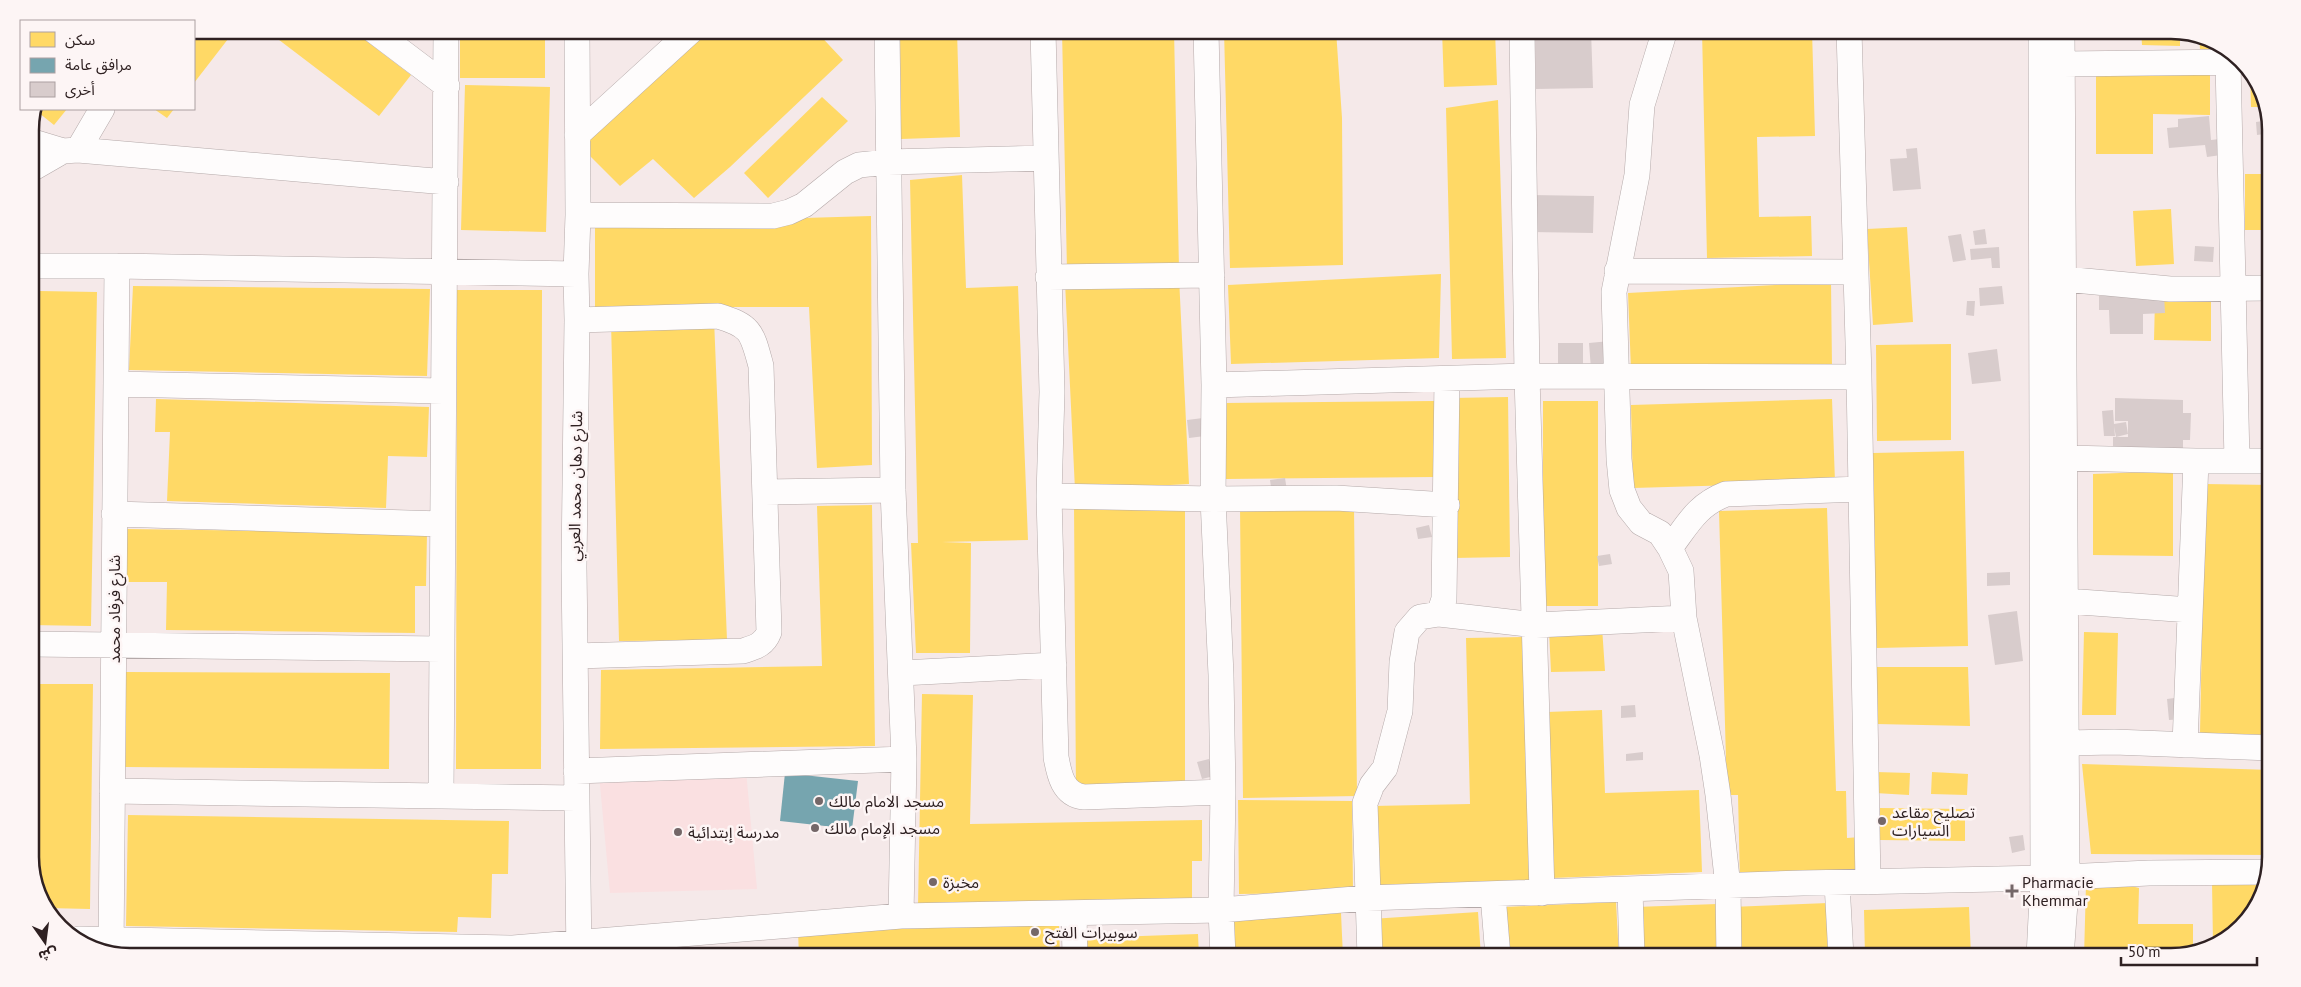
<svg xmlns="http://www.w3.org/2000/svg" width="2301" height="987" font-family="'PT Sans','Noto Sans Arabic',sans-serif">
  <rect width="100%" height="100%" fill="#f5e9e9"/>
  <path fill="#fae0e1" d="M746,771L757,889L610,893L599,774Z"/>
  <path fill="#ffd966" d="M194,30H235L194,83Z
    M266,30H352L411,75L379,116Z
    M460,30H545V78H460Z
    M707,30H815L843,60L730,167L694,198L653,159L620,186L590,156L588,140Z
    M900,30H957L960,137L901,139Z
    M1062,30H1174L1179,269L1067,271Z
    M1224,30H1336L1342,118L1343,265L1230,268Z
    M1442,30H1495L1497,85L1444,87Z
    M1702,30H1812L1815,136L1757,137L1759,217L1811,216L1812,256L1707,258Z
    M2141,30L2180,32V46L2142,45Z
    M2199,35L2209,37L2224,49H2200Z
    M2250,71L2254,74L2265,107H2251Z
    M2096,75H2210V115L2153,114V154H2096Z
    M465,85L550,87L546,232L461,230Z
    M822,97L848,121L768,198L744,173Z
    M1498,100L1506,358L1452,359L1446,108Z
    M34,109H67L54,125Z
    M154,109H174L167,118Z
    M2245,174H2271V230H2245Z
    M962,175L966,288L1018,286L1028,540L942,542L971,543L970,653H916L911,543H918L910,180Z
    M2171,209L2174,264L2136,266L2133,211Z
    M871,216L872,465L817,468L809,307H595V224Z
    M1907,227L1913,322L1873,325L1867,229Z
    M1441,274L1439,358L1231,364L1228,285Z
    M1179,277L1189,484L1075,490L1065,282Z
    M1831,282L1832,367L1631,370L1628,293Z
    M133,286L430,289L427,376L129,370Z
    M457,290H542L541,769H456Z
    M39,291L97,292L91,626L30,625V329H38Z
    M2155,300L2211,301V341L2154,340Z
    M714,319L727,640L619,641L611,322Z
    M1951,344V440L1877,441L1876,345Z
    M1508,397L1510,557L1453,558L1451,398Z
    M156,399L429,407L427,457L388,456L386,508L167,501L170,432H155Z
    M1832,399L1835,482L1633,488L1631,405Z
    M1434,401V477L1226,479L1225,403Z
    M1543,401H1598V606H1543Z
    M1964,451L1968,646L1876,648L1873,453Z
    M2173,471V556L2093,555V474Z
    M2205,484L2271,485V735L2200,733Z
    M1185,503V791L1076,795L1074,504Z
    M872,505L875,746L600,749L601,670L822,666L817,506Z
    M1354,506L1357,796L1243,798L1240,507Z
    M1827,508L1836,791H1846L1847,838L1860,837L1861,879L1740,883L1738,795H1727L1719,511Z
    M127,529L427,533L426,586H415V633L166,630L167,582H126Z
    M1602,627L1605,671L1551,672L1549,630Z
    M2084,632L2118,633L2116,715H2082Z
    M1524,637L1530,888L1374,891L1373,806L1470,804L1466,638Z
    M1875,667H1968L1970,726L1876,724Z
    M126,672L390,673L389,769L125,767Z
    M30,684H93L90,909L47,908L30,864Z
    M922,694L973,695L970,824L1202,820V861H1192V902L918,906Z
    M1602,710L1605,793L1699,790L1702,872L1552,878L1547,712Z
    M2082,764L2271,770V855L2091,854Z
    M1876,772L1910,773L1909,795L1875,793Z
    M1932,772L1968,774L1967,795L1931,794Z
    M1238,800L1352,801L1353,892L1239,894Z
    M1880,808L1965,809V841L1880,840Z
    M128,815L509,821L508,874H492L491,918L458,917L457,932L126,926Z
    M2212,882H2266L2264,895L2227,940L2213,944Z
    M2120,883L2139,888L2138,924H2193V951L2172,957H2084L2086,884Z
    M1616,902L1619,957H1507L1505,907Z
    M1828,903L1831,957H1733L1731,907Z
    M1717,904L1718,957H1638L1636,907Z
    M1969,907L1971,957H1865L1864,910Z
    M1478,912L1481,957H1374L1371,919Z
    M1341,913L1343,957H1230L1227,920Z
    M1059,925L1060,957H799L798,931Z
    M1198,934L1199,957H1087L1086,938Z"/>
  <path fill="#76a5af" d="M785,773L858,781L852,829L780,821Z"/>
  <path fill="#d8cccc" d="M1535,30H1591L1593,88L1536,89Z
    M2209,116L2211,140L2220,139L2221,155L2207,157L2205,145L2169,148L2167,128L2178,127V119Z
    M2270,120L2271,133L2257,135L2256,122Z
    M1917,148L1921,189L1893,191L1890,159L1907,158L1906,149Z
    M1531,195L1594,196L1593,233L1531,232Z
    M1985,229L1987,244L1975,245L1973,231Z
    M1961,234L1966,260L1953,262L1948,236Z
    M2195,246L2214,247L2213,262L2194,261Z
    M1999,247L2000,268H1992L1991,258L1971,260L1970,249Z
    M2002,286L2004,304L1980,306L1979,288Z
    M2164,295L2165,313L2143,314V334H2110L2109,310H2099V296Z
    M1967,301H1975L1974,316L1966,315Z
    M1610,341L1612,368L1591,369L1589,343Z
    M1558,343H1583V368H1558Z
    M1997,349L2001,381L1972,384L1968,353Z
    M2115,398L2183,400V413H2191L2190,440H2183V451L2113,450V437H2128V434L2116,437L2114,426L2115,436H2104L2102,411L2113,410L2114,424L2126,422L2128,434V421H2115Z
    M1203,418L1205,436L1189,438L1187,420Z
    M1285,478L1287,491L1272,494L1270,480Z
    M1429,525L1432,537L1418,539L1416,528Z
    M1610,554L1612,564L1599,566L1597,556Z
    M2010,572V585L1987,586V573Z
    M2017,611L2023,661L1995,665L1988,615Z
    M2182,697L2183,719L2169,720L2167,699Z
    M1635,705L1636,717L1621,718V706Z
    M1643,752V760L1626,761V754Z
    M1209,759L1214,776L1202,779L1197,762Z
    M2023,835L2025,850L2012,853L2009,837Z"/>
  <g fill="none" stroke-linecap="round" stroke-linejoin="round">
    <g stroke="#b4a9a9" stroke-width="26">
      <path id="minor" d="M373,30L447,86
        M577,30L578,215L576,274L577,320L574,567L579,957
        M887,30L893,490L904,759L901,916
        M1043,30L1052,392L1049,496L1056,757C1059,774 1063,795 1084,797L1223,792
        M1206,30L1214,385L1213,499L1221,675L1223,792L1221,910L1223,957
        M1522,30L1527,376L1542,893
        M1665,30L1642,105L1637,175L1614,292L1619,459L1622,490L1629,508L1641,523L1660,533L1670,548L1681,571L1684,618L1712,755L1718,795L1728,887L1729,957
        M1849,30L1859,377L1868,882
        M2228,62L2237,461
        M2063,64L2240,62
        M577,135L692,30
        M30,141L63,151L78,150L446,182
        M78,150L102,109
        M30,170L63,151
        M578,215L773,216L789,212L804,205L845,172L859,165L888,162L1045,158
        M30,266H117L576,274
        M1617,271L1856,272
        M1048,277L1212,275
        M2064,279L2170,289L2271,288
        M1447,379L1444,599L1439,614L1536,625L1684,618
        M116,384L443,391
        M1214,385L1527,376L1859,377
        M2065,458L2196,461H2271
        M765,492L893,490
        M1049,496L1213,499L1336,498L1447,505
        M114,514L442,524
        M1670,548C1688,524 1697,505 1726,494L1861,489
        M2066,601L2190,610
        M30,644L441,649
        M576,656L743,651C755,647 764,645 769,632L761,366C752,333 752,326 718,316L577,320
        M902,673L1054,665
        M2066,743L2114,742L2271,748
        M2185,745L2196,461
        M576,771L904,759
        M112,791L576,798
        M441,796L446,30
        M1837,883L1841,957
        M1630,889L1632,957
        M1493,895L1498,957
        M1074,914L1075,957
        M79,939L513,948L901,916L1221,910L1367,898L1803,883L2043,878L2149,873L2268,872
        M111,953L117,266
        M1370,957L1365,803L1372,785L1385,768L1400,711L1402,662L1407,632L1420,617L1439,614
        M2039,957L2043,878L2041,30
        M2061,957L2067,876L2062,30"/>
    </g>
    <use href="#minor" stroke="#fefcfc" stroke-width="25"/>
  </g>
  <g fill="#746768" stroke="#fdf5f5" stroke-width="2">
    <circle cx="819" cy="801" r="5"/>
    <circle cx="1882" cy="821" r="5"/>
    <circle cx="815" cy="828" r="5"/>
    <circle cx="678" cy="832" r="5"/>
    <circle cx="933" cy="882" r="5"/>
    <path d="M2009.5 883.5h5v5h5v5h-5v5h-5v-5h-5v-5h5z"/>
    <circle cx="1035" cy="932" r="5"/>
  </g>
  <g text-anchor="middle" stroke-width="5" stroke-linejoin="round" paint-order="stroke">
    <g font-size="16" fill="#2f2122" stroke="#fdf5f5">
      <text transform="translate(575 486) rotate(-89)" y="6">شارع دهان محمد العربي</text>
      <text transform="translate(114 609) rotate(-90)" y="6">شارع فرفاد محمد</text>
    </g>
    <g font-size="16" fill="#2f2122" stroke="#fdf5f5" text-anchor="start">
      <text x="829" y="807">مسجد الامام مالك</text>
      <text x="1892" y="818">تصليح مقاعد<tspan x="1892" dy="18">السيارات</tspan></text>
      <text x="825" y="834">مسجد الإمام مالك</text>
      <text x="688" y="838">مدرسة إبتدائية</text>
      <text x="943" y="888">مخبزة</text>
      <text x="2022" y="888">Pharmacie<tspan x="2022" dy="18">Khemmar</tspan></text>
      <text x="1045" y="938">سوبيرات الفتح</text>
    </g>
  </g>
  <path d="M0 0H2301V987H0ZM130 39H2171A91 91 0 0 1 2262 130V857A91 91 0 0 1 2171 948H130A91 91 0 0 1 39 857V130A91 91 0 0 1 130 39Z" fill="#fdf5f5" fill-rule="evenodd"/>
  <path fill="none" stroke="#2f2122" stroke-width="2.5" d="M130 39H2171A91 91 0 0 1 2262 130V857A91 91 0 0 1 2171 948H130A91 91 0 0 1 39 857V130A91 91 0 0 1 130 39Z"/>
  <rect x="20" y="20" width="175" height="90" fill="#fdf5f5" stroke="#aba0a1"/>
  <rect x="30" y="32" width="25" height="15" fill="#ffd966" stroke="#aba0a1"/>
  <text x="65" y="45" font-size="15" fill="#2f2122">سكن</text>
  <rect x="30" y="58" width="25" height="15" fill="#76a5af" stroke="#aba0a1"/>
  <text x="65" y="70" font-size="15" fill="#2f2122">مرافق عامة</text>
  <rect x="30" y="82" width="25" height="15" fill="#d8cccc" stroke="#aba0a1"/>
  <text x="65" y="95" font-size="15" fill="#2f2122">أخرى</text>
  <g transform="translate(45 942) rotate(166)" stroke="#fdf5f5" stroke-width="4" paint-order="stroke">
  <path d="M0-4L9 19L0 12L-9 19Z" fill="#2f2122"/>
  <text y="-8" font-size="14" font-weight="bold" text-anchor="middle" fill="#2f2122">ش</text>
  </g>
  <path d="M2121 957v8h136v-8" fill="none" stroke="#2f2122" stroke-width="2.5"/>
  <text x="2128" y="957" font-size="15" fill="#2f2122" stroke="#fdf5f5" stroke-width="4" paint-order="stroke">50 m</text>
</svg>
